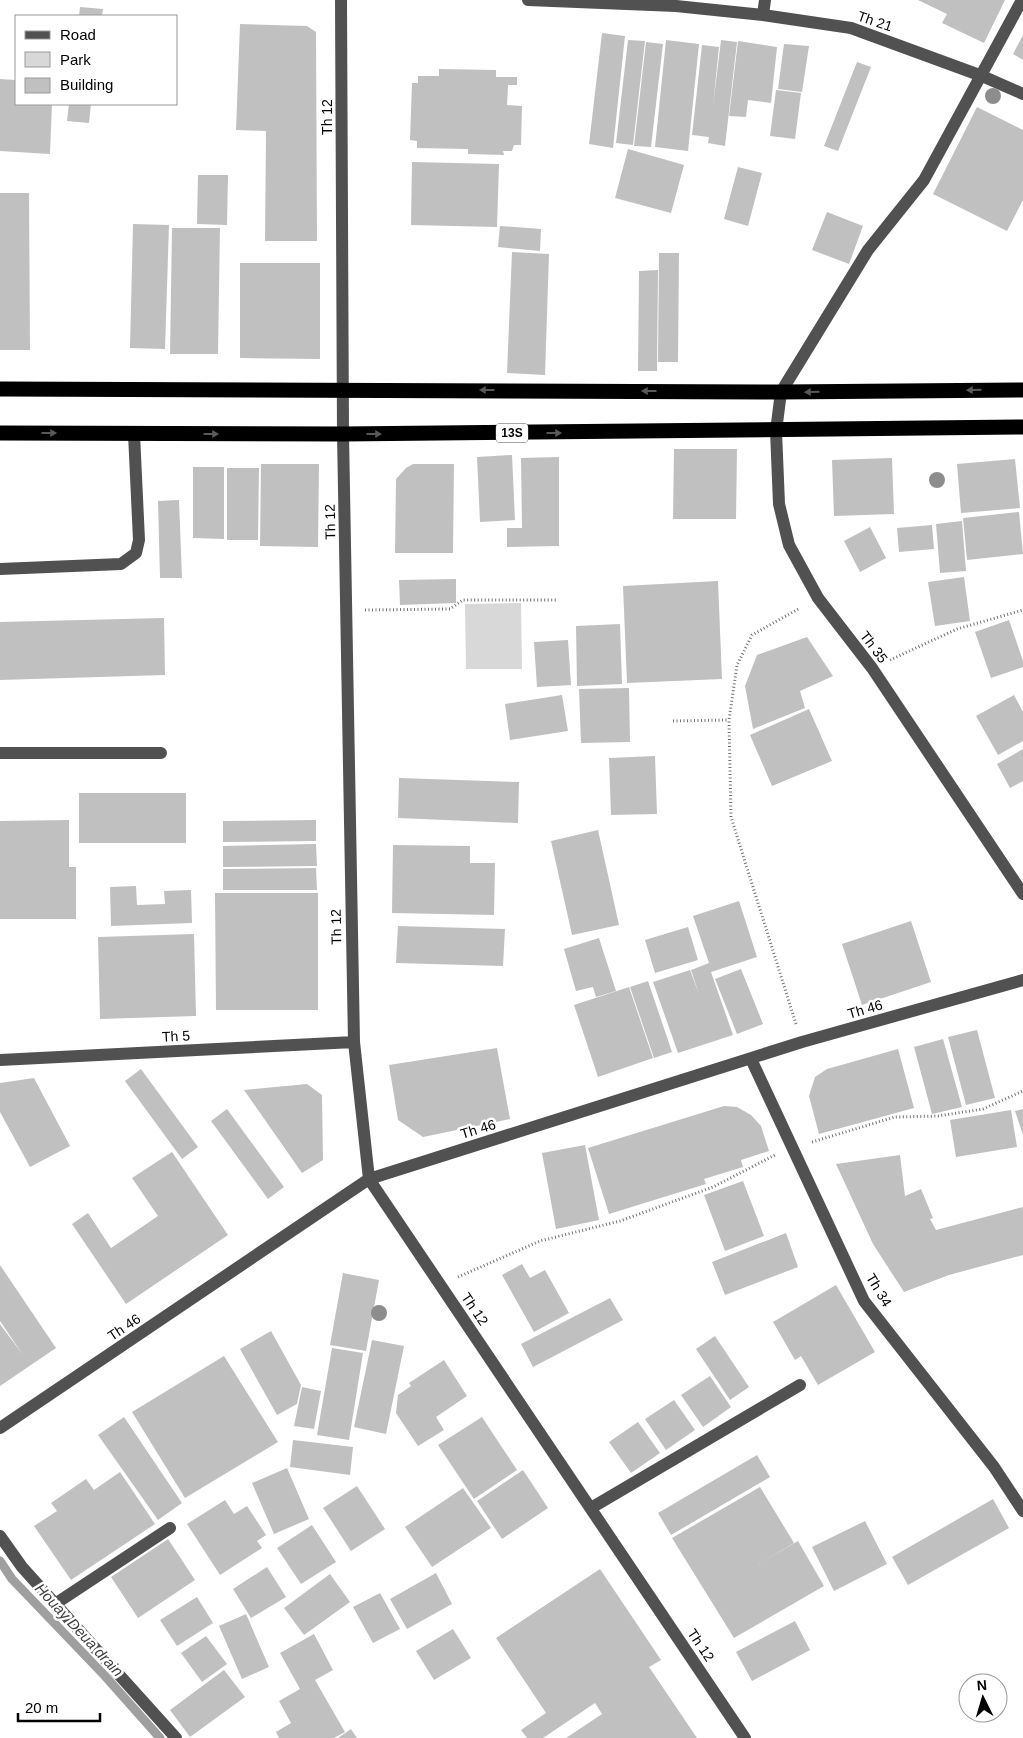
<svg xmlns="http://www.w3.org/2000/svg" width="1023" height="1738" font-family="Helvetica,sans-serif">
  <rect width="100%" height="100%" fill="#fff"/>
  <path fill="#d8d8d8" d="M521,603L522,669H466L465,604Z"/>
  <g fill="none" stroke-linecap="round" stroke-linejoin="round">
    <path stroke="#9f9f9f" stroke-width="9" d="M0,1561L12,1579L105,1676L160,1738"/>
  </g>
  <path fill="#c0c0c0" d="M918,0H1005L984,43L942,23L947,14Z
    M80,7L103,9L102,16H79Z
    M240,24L307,26L316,32L317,241H265L266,131L236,130Z
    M602,33L625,36L613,148L589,144Z
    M1023,35V60L1013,54Z
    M628,40L645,41L633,145L616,143Z
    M666,40L699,44L688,151L655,147Z
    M721,40L737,42L725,146L708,143L709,137L692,135L702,45L719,47L713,106Z
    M738,41L777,47L771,103L748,100L746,117L729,116Z
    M646,42L663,44L651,147L634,146Z
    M784,44L809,46L802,92L778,89Z
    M857,62L871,67L838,151L824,146Z
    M439,69L496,70V77H517V85H508L507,105L522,106L521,145H514L512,151H503L504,155L468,154V149L417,148V141L410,140L412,83H418V76H439Z
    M0,79L16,80V104H52L50,154L0,151Z
    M776,90L801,93L795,139L770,136Z
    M69,104H91L89,123L67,121Z
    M977,107L1023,130V200L1007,231L933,194Z
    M628,149L684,165L671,213L615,198Z
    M412,162L499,164L497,227L411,225Z
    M738,167L762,173L748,226L724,219Z
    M198,175H228L227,225L197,224Z
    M0,193H29L30,350H0Z
    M827,212L863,226L849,264L812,250Z
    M133,224L169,225L165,349L130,348Z
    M500,226L541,229L540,251L498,247Z
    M172,228H220L218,354H170Z
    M512,252L549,254L545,375L507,373Z
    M659,253H679L678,362H658Z
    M240,263H320V359L240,358Z
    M658,270L657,371H638L639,271Z
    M674,449H737L736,519H673Z
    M512,455L515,520L480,522L477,457Z
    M559,457V546L507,547V528H522L521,458Z
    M892,458L894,514L834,516L832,460Z
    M1015,459L1020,508L961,513L957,464Z
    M261,464H319L318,547L260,546Z
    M413,464H454L453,553H395L396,479L406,468Z
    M193,467H224V539L193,538Z
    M227,468H259L258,540H227Z
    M179,500L182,578H160L158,501Z
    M1019,512L1023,554L967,560L963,518Z
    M962,521L966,571L940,573L936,524Z
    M932,525L934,549L899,552L897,528Z
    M870,527L886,558L860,572L844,541Z
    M964,577L970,621L935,626L928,582Z
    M456,579V603L400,605L399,580Z
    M718,581L722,679L627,683L623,586Z
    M164,618L165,675L0,680V622Z
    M1009,620L1023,661V667L991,678L975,632Z
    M620,624L622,684L577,686L576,626Z
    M807,637L833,676L800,691L805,708L753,729L745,686L757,655Z
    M568,640L571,685L537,687L534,642Z
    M629,688L630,742L581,743L579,689Z
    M562,695L568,731L510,740L505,704Z
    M1014,695L1023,712V741L998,755L976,716Z
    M809,709L832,761L772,786L750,735Z
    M1023,749V781L1010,788L997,764Z
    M655,756L657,814L611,815L609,758Z
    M399,778L519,782L518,823L398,818Z
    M79,793H186V843H79Z
    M69,820V867H76V919H0V821Z
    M316,820V841L223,842V821Z
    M598,830L619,925L572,935L551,841Z
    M316,844L317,866L223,867V846Z
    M393,845L470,846V863H495L494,915L392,913Z
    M316,868L317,890H223V869Z
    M136,886L137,905L165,904L164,891L191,890L192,923L111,926L110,887Z
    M215,893H318V1010H216Z
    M739,901L757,957L711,972L733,1035L678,1053L653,982L690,970L699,994L691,970L709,963L693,916Z
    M911,921L931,982L862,1005L842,944Z
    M398,926L505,929L503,966L396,963Z
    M688,927L698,960L655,973L645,940Z
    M194,934L196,1016L100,1019L98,937Z
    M599,938L616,991L596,997L593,987L576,991L564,949Z
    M741,969L763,1024L737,1034L715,979Z
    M648,981L672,1052L654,1058L630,987Z
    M629,987L653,1058L598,1077L574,1005Z
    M977,1030L995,1098L966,1105L948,1037Z
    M943,1039L962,1107L932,1114L914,1047Z
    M497,1048L510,1119L423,1137L398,1120L389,1065Z
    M898,1049L914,1108L819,1134L809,1096L815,1077L827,1069Z
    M141,1069L198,1147L182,1159L125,1081Z
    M34,1078L70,1146L30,1167L0,1112V1083Z
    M307,1084L322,1095L323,1160L302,1173L244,1090Z
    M724,1106L737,1107L751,1115L761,1126L769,1151L741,1160L743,1167L704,1179L706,1184L609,1214L588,1148Z
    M227,1109L284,1187L268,1199L211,1121Z
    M1023,1109V1135L1015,1111Z
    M1011,1110L1017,1147L956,1157L950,1120Z
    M585,1145L599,1220L556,1229L542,1153Z
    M172,1152L228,1235L126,1304L72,1224L88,1213L111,1248L158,1216L132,1178Z
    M900,1155L905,1196L921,1189L933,1218L930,1219L936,1230L1023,1207V1255L949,1275L904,1292L873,1244L836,1164Z
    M743,1181L764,1236L725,1251L704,1195Z
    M786,1233L798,1267L725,1295L712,1262Z
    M522,1264L530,1278L545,1270L569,1313L534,1332L502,1275Z
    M0,1265L56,1348L0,1386V1324L23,1355L0,1321Z
    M343,1273L379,1280L366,1351L330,1345Z
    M836,1285L875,1352L818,1385L801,1356L795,1360L773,1322Z
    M610,1298L623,1320L533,1367L521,1344Z
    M271,1331L301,1385L297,1404L277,1415L240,1349Z
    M715,1336L749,1387L730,1400L696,1349Z
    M372,1340L404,1346L386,1434L354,1427Z
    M332,1348L363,1353L349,1440L317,1435Z
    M224,1356L278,1442L185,1498L132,1412Z
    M444,1360L467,1396L436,1417L444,1430L418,1446L396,1413L398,1395L411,1386L409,1383Z
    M710,1376L731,1407L703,1427L681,1395Z
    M302,1387L321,1391L314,1429L294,1426Z
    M674,1400L695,1430L666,1450L645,1419Z
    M124,1417L182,1503L158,1520L98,1435Z
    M482,1417L517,1470L474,1499L438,1445Z
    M638,1422L660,1453L631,1473L609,1442Z
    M293,1440L353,1447L350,1475L290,1467Z
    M757,1455L770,1477L671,1535L658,1513Z
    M287,1468L309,1519L274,1534L252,1483Z
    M523,1470L548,1508L502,1539L477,1501Z
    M120,1472L155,1524L71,1580L34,1526L57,1511L51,1503L86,1479L94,1490Z
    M357,1486L385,1529L351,1551L323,1508Z
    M760,1487L794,1543L759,1564L798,1541L824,1586L734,1638L672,1538Z
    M463,1488L491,1528L432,1567L405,1527Z
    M993,1499L1009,1528L908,1585L892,1557Z
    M225,1500L234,1514L247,1506L266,1535L257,1541L262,1548L220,1575L187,1524Z
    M865,1521L887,1564L834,1591L812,1547Z
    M312,1525L336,1562L301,1584L277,1548Z
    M168,1539L195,1580L138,1618L111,1577Z
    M267,1567L286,1597L251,1618L233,1589Z
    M600,1569L661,1660L649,1667L697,1738H566L602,1714L595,1703L543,1738H527L521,1730L546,1713L496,1638Z
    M436,1573L452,1604L407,1629L390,1599Z
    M330,1574L350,1602L304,1635L284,1608Z
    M380,1593L400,1629L373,1643L353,1607Z
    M197,1597L213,1623L177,1646L160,1620Z
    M246,1614L269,1667L242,1679L219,1626Z
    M795,1621L810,1650L752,1681L736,1652Z
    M453,1629L471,1658L434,1680L416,1651Z
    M314,1634L333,1670L315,1680L345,1732L334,1738H279L276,1732L291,1723L279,1701L300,1689L280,1653Z
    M206,1636L227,1664L202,1682L181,1653Z
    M224,1670L245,1697L190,1737L170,1710Z
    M351,1729L357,1738H338Z"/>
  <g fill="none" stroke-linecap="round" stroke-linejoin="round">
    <path stroke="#737373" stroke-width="3" stroke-dasharray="1 2.5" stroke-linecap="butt" d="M365,610L450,609L463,600H557
      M890,660L957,629L1023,610
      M673,721L729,720
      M796,1024L731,817L729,720L737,665L752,635L800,608
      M812,1142L895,1117L938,1116L983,1109L1023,1091
      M458,1277L540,1241L620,1221L713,1187L775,1155"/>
    <path stroke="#515151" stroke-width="12" d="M341,0L343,434L354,1042L369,1179L745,1738
      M528,0L676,6L763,15L851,28L982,76L1023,94
      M1022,0L924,180L868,250L781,392L776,431L779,504L789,545L818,598L872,668L1023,894
      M763,15L765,0
      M0,569L121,564L136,553L139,540L134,434
      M0,753H161
      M751,1059L864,1301L994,1467L1023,1511
      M0,1060L354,1042
      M0,1428L369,1179L802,1042L1023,980
      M591,1508L800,1385
      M0,1536L22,1567L176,1738
      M55,1604L170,1528"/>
    <path stroke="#000" stroke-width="15" d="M0,389L781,392L1023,390
      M0,433L343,434L1023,427"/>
  </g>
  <g fill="#8d8d8d">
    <circle cx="993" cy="96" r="8"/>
    <circle cx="937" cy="480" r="8"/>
    <circle cx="379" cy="1313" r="8"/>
  </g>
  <defs><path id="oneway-solid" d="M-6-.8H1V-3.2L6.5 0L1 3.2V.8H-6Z" transform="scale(1.25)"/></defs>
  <g fill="#595959">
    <use href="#oneway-solid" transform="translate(487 390) rotate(-180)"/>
    <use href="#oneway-solid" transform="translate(974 390) rotate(179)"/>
    <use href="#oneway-solid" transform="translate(649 391) rotate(-180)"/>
    <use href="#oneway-solid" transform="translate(812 392) rotate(179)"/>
    <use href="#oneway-solid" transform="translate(49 433)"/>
    <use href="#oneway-solid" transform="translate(554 433)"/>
    <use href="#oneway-solid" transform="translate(211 434)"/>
    <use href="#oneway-solid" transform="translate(374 434)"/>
  </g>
  <g text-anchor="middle" stroke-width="5" stroke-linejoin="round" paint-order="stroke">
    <rect fill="#fff" stroke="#4c4c4c" stroke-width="1" x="496" y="423.5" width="32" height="19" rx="4"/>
    <g font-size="12" font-weight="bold" fill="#000">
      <text x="512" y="437">13S</text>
    </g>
    <g font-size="14" fill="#000" stroke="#fff">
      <text transform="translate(875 21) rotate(19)" y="5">Th 21</text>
      <text transform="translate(327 117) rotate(-90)" y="5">Th 12</text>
      <text transform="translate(330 522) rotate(-91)" y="5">Th 12</text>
      <text transform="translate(874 647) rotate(53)" y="5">Th 35</text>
      <text transform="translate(336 927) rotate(-91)" y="5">Th 12</text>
      <text transform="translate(865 1009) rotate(-16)" y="5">Th 46</text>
      <text transform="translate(176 1036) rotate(-3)" y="5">Th 5</text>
      <text transform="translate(478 1129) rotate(-17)" y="5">Th 46</text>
      <text transform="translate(879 1290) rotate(59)" y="5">Th 34</text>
      <text transform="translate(475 1309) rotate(56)" y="5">Th 12</text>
      <text transform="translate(124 1327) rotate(-34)" y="5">Th 46</text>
      <text transform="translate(701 1645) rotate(56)" y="5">Th 12</text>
    </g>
    <g font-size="15" font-style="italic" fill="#404040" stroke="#fff">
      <text transform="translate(79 1630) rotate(47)" y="5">Houay Deua drain</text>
    </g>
  </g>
  <rect x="15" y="15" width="162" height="90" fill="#ffffff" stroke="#999999"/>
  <rect x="25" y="31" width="25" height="8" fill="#515151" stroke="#999999"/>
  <text x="60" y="40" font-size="15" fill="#000000">Road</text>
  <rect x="25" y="52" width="25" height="15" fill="#d8d8d8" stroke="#999999"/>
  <text x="60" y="65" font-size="15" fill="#000000">Park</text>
  <rect x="25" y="78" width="25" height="15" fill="#c0c0c0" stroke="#999999"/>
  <text x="60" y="90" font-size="15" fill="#000000">Building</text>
  <g transform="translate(983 1698) rotate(355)"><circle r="24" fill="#ffffff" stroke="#999999"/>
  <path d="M0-4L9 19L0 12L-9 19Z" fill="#000000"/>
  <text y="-8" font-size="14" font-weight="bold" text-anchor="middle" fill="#000000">N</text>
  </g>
  <path d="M18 1713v8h82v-8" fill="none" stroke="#000000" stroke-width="2.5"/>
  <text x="25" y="1713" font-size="15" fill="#000000" stroke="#ffffff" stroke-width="4" paint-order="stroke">20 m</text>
</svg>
